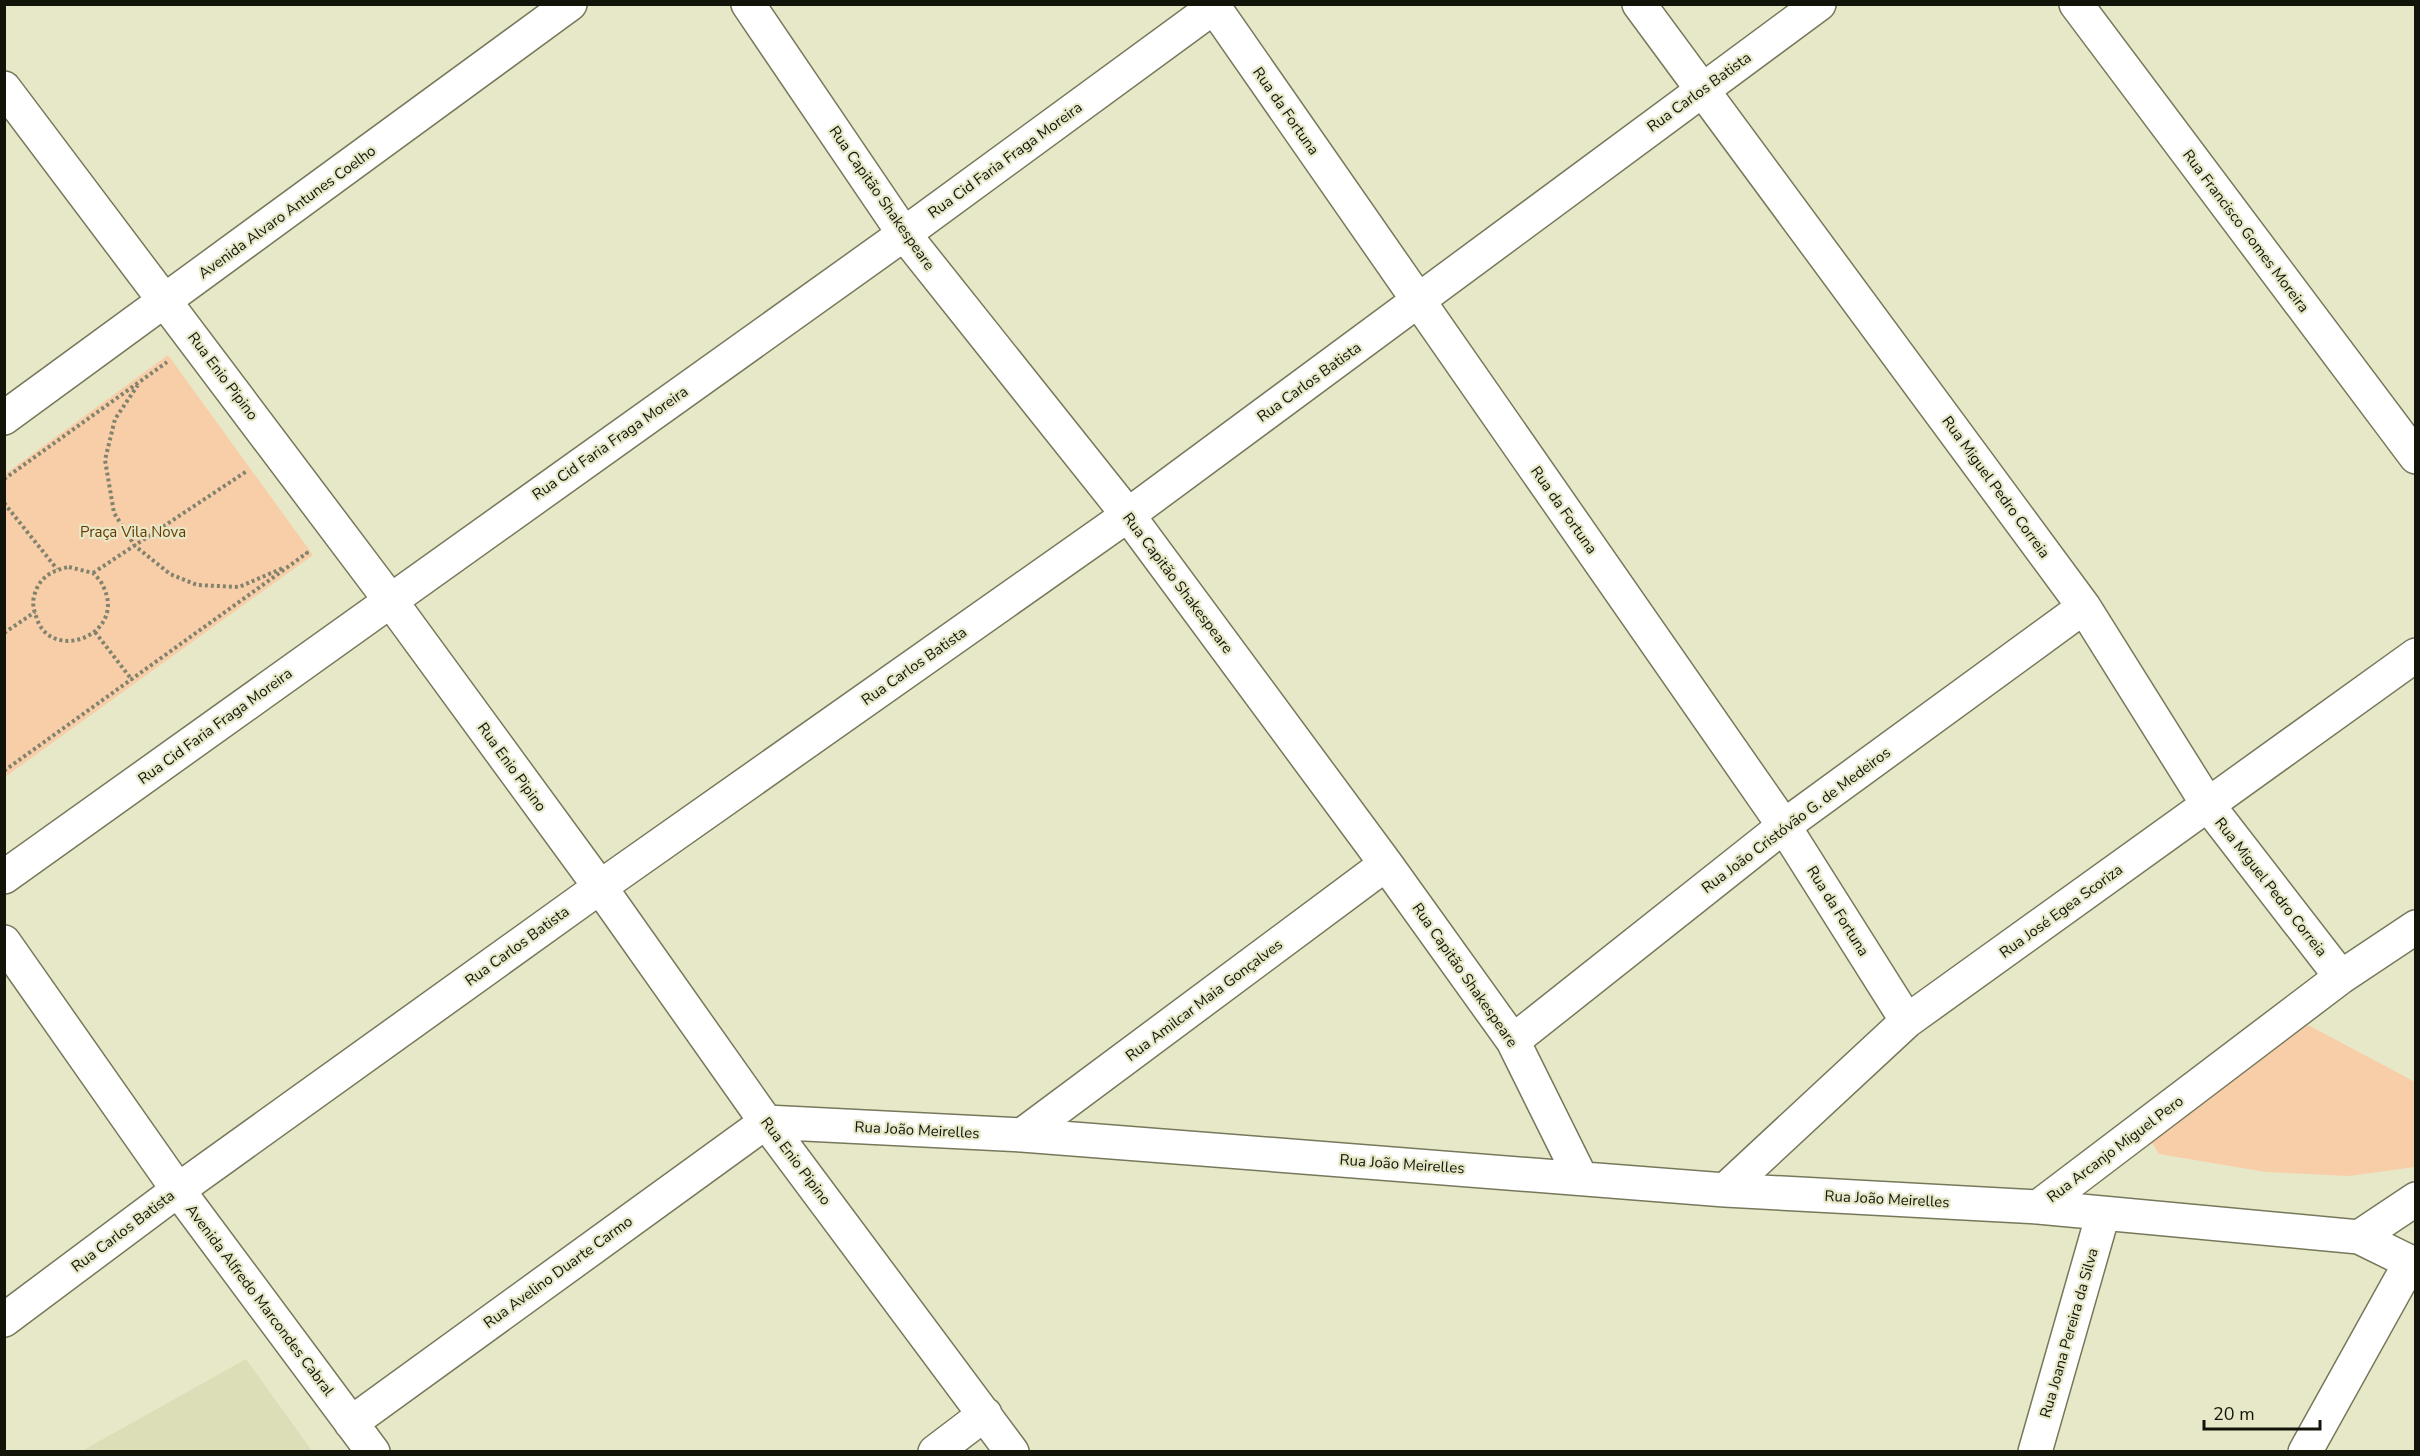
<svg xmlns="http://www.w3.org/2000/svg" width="2420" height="1456" font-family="'Nunito Sans',sans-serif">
  <rect width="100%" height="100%" fill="#e6e8c8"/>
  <path fill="#dbdeb6" d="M246,1359L312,1451H82Z"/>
  <path fill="#f8cea9" d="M168,355L313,555L5,777V474Z
    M2308,1025L2415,1082V1167L2349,1176L2266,1172L2159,1154L2149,1138Z"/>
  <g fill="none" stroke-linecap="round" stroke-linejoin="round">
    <g stroke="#77785b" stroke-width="36">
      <path id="street" d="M748,4L904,234L1128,515L1386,864L1513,1041L1581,1178
        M1212,4L1784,826L1907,1021
        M1639,4L2084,607L2208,805L2341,977
        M2076,4L2416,457
        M4,88L390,600L600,887L766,1122L1012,1452
        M4,418L570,4
        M4,877L904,234L1214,7
        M4,942L178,1190L373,1452
        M1513,1041L1784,826L2084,607
        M1022,1135L1386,864
        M1725,1190L1907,1021L2416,655
        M2038,1207L2341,977L2416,927
        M2359,1237L2416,1199
        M4,1320L178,1190L600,887L1128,515L1819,4
        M351,1423L766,1122L1022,1135L1725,1190L2038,1207L2359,1237L2416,1265
        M935,1452L985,1414
        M2035,1452L2103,1214
        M2305,1452L2410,1263"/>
    </g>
    <path stroke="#82836d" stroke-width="4" stroke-dasharray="3 3" stroke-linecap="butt" d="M138,385L115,419L105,460L114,513L135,546L170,574L197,585L239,587L283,568
      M4,479L167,362
      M4,503L57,569
      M69,567L93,573C97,577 102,582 104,588C126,636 49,664 36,616C33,608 32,601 35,593C40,577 53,570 69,567Z
      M93,573L247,471
      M95,632L132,680
      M4,633L35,612
      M4,771L307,553L305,551"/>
    <use href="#street" stroke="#fff" stroke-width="33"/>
  </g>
  <g text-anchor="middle" stroke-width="4.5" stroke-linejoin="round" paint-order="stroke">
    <g font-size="15" fill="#131409" stroke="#e6e8c8">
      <text transform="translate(1699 92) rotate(-36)" y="5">Rua Carlos Batista</text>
      <text transform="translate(1286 111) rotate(55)" y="5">Rua da Fortuna</text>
      <text transform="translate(1005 160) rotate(-36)" y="5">Rua Cid Faria Fraga Moreira</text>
      <text transform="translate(882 198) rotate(55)" y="5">Rua Capitão Shakespeare</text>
      <text transform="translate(287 212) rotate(-36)" y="5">Avenida Alvaro Antunes Coelho</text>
      <text transform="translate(2246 231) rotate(53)" y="5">Rua Francisco Gomes Moreira</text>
      <text transform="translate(223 376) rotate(53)" y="5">Rua Enio Pipino</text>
      <text transform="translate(1309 382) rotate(-36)" y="5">Rua Carlos Batista</text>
      <text transform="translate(610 443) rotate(-35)" y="5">Rua Cid Faria Fraga Moreira</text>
      <text transform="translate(1996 487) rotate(54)" y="5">Rua Miguel Pedro Correia</text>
      <text transform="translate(1564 510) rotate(55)" y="5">Rua da Fortuna</text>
      <text transform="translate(1178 583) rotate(53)" y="5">Rua Capitão Shakespeare</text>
      <text transform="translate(914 666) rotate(-35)" y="5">Rua Carlos Batista</text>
      <text transform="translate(215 726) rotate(-36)" y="5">Rua Cid Faria Fraga Moreira</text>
      <text transform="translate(512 767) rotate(54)" y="5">Rua Enio Pipino</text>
      <text transform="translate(1796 820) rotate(-37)" y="5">Rua João Cristóvão G. de Medeiros</text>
      <text transform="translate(2271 887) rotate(52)" y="5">Rua Miguel Pedro Correia</text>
      <text transform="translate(1838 911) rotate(58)" y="5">Rua da Fortuna</text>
      <text transform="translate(2061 911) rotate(-36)" y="5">Rua José Egea Scoriza</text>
      <text transform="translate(517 946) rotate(-36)" y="5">Rua Carlos Batista</text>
      <text transform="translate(1465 975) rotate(55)" y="5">Rua Capitão Shakespeare</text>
      <text transform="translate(1204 1000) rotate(-37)" y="5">Rua Amilcar Maia Gonçalves</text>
      <text transform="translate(917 1130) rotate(3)" y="5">Rua João Meirelles</text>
      <text transform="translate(2115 1149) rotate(-37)" y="5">Rua Arcanjo Miguel Pero</text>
      <text transform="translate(796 1161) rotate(53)" y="5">Rua Enio Pipino</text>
      <text transform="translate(1402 1164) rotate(4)" y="5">Rua João Meirelles</text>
      <text transform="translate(1887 1199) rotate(3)" y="5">Rua João Meirelles</text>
      <text transform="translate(123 1231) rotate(-37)" y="5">Rua Carlos Batista</text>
      <text transform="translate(558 1272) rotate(-36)" y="5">Rua Avelino Duarte Carmo</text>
      <text transform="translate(260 1300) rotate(53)" y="5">Avenida Alfredo Marcondes Cabral</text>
      <text transform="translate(2069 1333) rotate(-74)" y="5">Rua Joana Pereira da Silva</text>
    </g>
    <g font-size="15" fill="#693a00" stroke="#e6e8c8">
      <text x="133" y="537">Praça Vila Nova</text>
    </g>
  </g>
  <rect width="2420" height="1456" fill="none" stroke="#131409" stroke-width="12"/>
  <path d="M2204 1420v9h116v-9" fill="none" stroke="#131409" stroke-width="3"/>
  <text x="2213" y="1420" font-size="18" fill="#131409" stroke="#e6e8c8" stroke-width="4.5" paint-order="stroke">20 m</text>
</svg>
